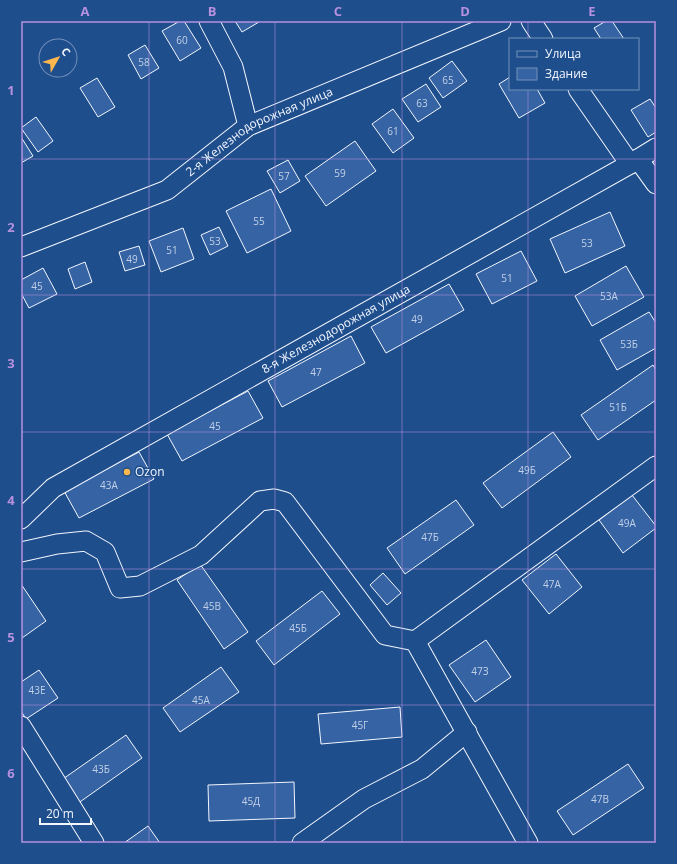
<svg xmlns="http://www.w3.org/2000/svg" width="677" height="864" font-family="'Open Sans',sans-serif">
  <rect width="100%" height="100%" fill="#1f4e8c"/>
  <path fill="#3563a3" stroke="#f2f6ff" d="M180,21H184L201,48L180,61L162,31Z
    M235,21H258L259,22L242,32Z
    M606,21H612L624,39H601L594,28Z
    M145,45L159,68L141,79L128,55Z
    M452,61L467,81L443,98L429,78Z
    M510,77V89H537L545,103L519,118L499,84Z
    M97,78L115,107L98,117L80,88Z
    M426,84L441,107L418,122L402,99Z
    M650,99L656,108V132L648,137L631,110Z
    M393,109L414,138L393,153L372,124Z
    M36,117L53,141L38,152L21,128Z
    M21,137L33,156L21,163Z
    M355,141L376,171L326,206L305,176Z
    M288,160L300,181L280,193L267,171Z
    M271,189L291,231L247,253L226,211Z
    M610,212L625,246L565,273L550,239Z
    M219,227L228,246L210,255L201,235Z
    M183,228L194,259L161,272L149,241Z
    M139,246L145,265L125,271L119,252Z
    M521,251L537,281L492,304L476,274Z
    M85,262L92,282L75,289L68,269Z
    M626,266L644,297L592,326L575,296Z
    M43,268L57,294L29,308L21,293V280Z
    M449,284L464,310L386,353L371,327Z
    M649,312L656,323V348L617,370L600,340Z
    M351,336L365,363L282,407L268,381Z
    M653,365L656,370V400L598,440L581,415Z
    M248,391L263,418L182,461L167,434Z
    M553,432L571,457L502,508L483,483Z
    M139,452L154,479L79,518L64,491Z
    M632,495L656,526V528L623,553L599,520Z
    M456,500L474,525L405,574L387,548Z
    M556,554L582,587L549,614L522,580Z
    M200,564L248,632L224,649L177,580Z
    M383,573L401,593L387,605L370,585Z
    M21,584L46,621L22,638L21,637Z
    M322,591L340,614L274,665L256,641Z
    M486,640L511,677L475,702L449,665Z
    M221,667L239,692L180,732L163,708Z
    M39,670L58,698L26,719L21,711V682Z
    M400,707L402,737L321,744L318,714Z
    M126,735L142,758L77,804L60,781Z
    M628,764L644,788L573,835L557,811Z
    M294,782L295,818L209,821L208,785Z
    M148,826L160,843H124Z"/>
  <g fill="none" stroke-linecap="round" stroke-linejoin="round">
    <g stroke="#f2f6ff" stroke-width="21">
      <g id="minor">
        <path d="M209,21L233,67L248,126"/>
        <path d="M531,21L543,39"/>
        <path d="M578,89L630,164"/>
        <path d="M638,159L656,184"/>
        <path id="s1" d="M21,247L167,190L248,126L501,21"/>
        <path id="s2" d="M21,519L53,488L630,164L656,148"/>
        <path d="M21,552L57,544L86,541L105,552L120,588L140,586L201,555L260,501L274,499L285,502L385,635L415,641L528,843"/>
        <path d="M415,641L656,466"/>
        <path d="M21,726L94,843"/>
        <path d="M302,843L364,799L422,769L467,732"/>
      </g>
    </g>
    <use href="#minor" stroke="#1f4e8c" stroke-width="19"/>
  </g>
  <path fill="none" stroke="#b691df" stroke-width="1" stroke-opacity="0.55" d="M149,21V843M275,21V843M402,21V843M528,21V39M528,89V843M21,159H656M21,295H656M21,432H656M21,569H656M21,705H656"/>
  <circle fill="#ffb74d" stroke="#1f4e8c" stroke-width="1.5" cx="127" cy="472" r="4"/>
  <g text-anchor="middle" stroke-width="3" stroke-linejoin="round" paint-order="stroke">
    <g font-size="10" fill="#c3d1e8">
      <text x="182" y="44">60</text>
      <text x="144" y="66">58</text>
      <text x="448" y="84">65</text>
      <text x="422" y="107">63</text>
      <text x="393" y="135">61</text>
      <text x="340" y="177">59</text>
      <text x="284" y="180">57</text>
      <text x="259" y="225">55</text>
      <text x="215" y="245">53</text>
      <text x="587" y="247">53</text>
      <text x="172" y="254">51</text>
      <text x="132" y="263">49</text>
      <text x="507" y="282">51</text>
      <text x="37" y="290">45</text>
      <text x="609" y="300">53А</text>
      <text x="417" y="323">49</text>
      <text x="629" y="348">53Б</text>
      <text x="316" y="376">47</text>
      <text x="618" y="411">51Б</text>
      <text x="215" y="430">45</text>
      <text x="527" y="474">49Б</text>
      <text x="109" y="489">43А</text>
      <text x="627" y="527">49А</text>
      <text x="430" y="541">47Б</text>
      <text x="552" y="588">47А</text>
      <text x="212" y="610">45В</text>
      <text x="298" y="632">45Б</text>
      <text x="480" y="675">47З</text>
      <text x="37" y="694">43Е</text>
      <text x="201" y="704">45А</text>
      <text x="360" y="729">45Г</text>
      <text x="101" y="773">43Б</text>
      <text x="600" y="803">47В</text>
      <text x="251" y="805">45Д</text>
    </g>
    <g font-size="12" fill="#f2f6ff" stroke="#1f4e8c">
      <text dy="4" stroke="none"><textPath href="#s1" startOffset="267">2-я Железнодорожная улица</textPath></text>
      <text dy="4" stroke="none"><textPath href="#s2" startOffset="369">8-я Железнодорожная улица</textPath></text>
    </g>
    <g font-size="12" fill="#f2f6ff" stroke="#1f4e8c" text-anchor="start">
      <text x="135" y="476">Ozon</text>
    </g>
  </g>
  <rect width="677" height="864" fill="none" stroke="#1f4e8c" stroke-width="44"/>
  <rect x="509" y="38" width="130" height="52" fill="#1f4e8c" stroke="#7391ba"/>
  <rect x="517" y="51" width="20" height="6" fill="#1f4e8c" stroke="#7391ba"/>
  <text x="545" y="58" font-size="12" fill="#f2f6ff">Улица</text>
  <rect x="517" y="68" width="20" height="12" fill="#3563a3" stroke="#7391ba"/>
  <text x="545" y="78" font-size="12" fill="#f2f6ff">Здание</text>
  <g transform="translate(58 58) rotate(51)"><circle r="19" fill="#1f4e8c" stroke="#7391ba"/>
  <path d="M0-3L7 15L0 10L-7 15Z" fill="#ffb74d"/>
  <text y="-6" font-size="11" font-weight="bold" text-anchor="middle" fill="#f2f6ff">С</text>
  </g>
  <path d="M40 818v6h51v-6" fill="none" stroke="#f2f6ff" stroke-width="2"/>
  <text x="46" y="818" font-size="12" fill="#f2f6ff" stroke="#1f4e8c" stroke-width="3" paint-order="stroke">20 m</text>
  <rect x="22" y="22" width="633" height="820" fill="none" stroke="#b691df" stroke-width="1.5"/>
  <g font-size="13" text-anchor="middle" font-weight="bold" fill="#b691df">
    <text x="85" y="16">A</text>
    <text x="212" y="16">B</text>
    <text x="338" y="16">C</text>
    <text x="465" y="16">D</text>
    <text x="592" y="16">E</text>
    <text x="11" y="95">1</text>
    <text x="11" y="232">2</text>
    <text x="11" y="368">3</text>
    <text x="11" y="505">4</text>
    <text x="11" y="642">5</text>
    <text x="11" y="778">6</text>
  </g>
</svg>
